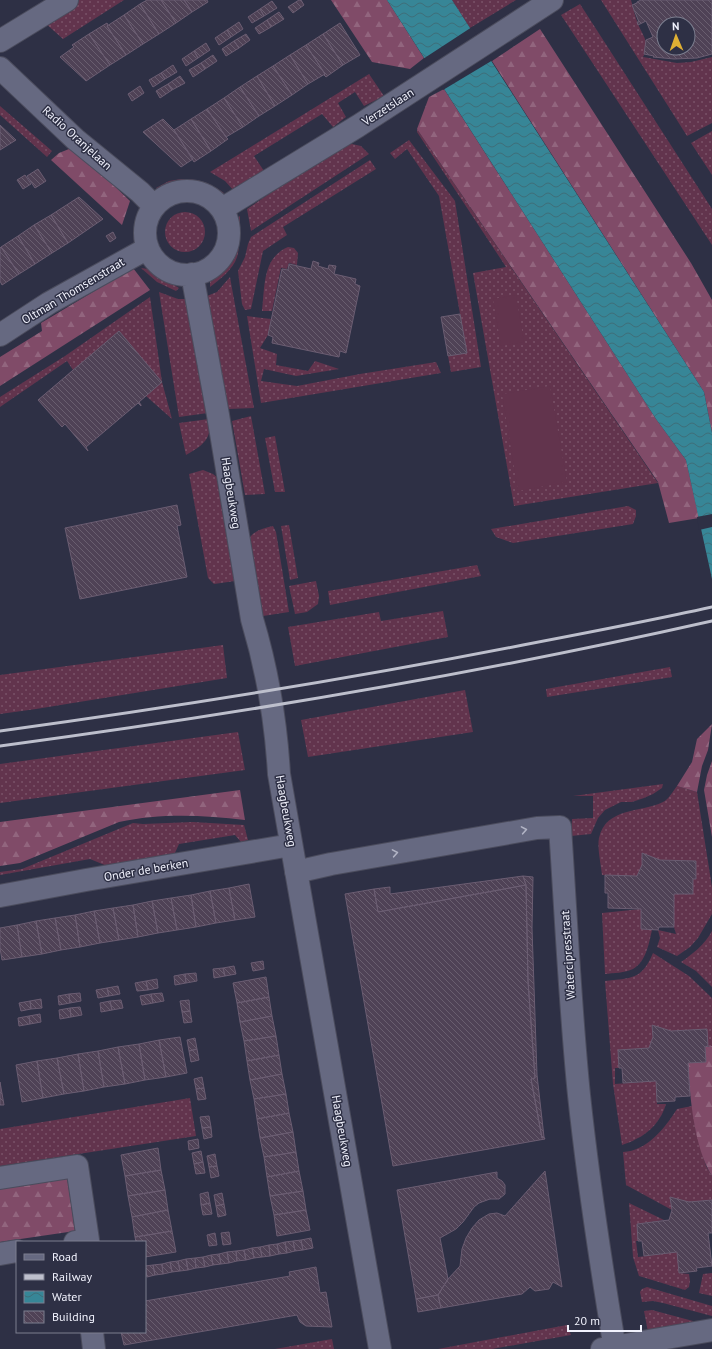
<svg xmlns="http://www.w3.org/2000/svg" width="712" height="1349" font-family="'PT Sans',sans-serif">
  <defs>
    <pattern id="grass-dots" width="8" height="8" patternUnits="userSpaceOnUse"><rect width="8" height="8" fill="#62344d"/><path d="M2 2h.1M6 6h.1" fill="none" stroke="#795268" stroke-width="1.8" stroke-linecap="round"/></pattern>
    <pattern id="forest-firs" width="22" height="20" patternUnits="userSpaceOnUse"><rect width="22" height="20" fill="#804b68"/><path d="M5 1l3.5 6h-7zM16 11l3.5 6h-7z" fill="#92657e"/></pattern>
    <pattern id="water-waves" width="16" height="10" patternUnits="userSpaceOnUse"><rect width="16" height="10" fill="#378697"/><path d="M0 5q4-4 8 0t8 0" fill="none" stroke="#3e6e79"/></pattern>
    <pattern id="building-back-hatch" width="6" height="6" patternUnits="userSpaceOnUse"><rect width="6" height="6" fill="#4f4256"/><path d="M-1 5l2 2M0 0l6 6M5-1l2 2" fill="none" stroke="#695e6f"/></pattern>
  </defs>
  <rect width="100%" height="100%" fill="#2e3045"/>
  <path fill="url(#grass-dots)" d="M79,0H124L63,39L44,22Z
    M452,0H516L470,28Z
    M601,0H631C633,8 635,16 638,24C643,36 651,44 643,57L677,63L691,62L712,57V123L687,136Z
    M580,4L712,209V245L561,15Z
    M369,74L384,96L364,106L355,92L338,103L346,117L333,127L322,114L254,156L264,171L234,191L225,181L210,172Z
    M0,106L52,151L47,157L0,115Z
    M417,129L658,483L514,506L473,273L506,267L417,132Z
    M712,131V175L691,143Z
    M409,140L455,201L481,367L451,372L448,356L467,353L439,196L407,149L395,159L390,153Z
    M352,144L361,146L369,154L251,231L247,209L340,146Z
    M370,160L376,169L283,227L287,235L263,251L251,309L245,310L242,304L238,271L245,257L248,244L251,237Z
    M181,179C200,179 208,182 224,193L220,194C200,182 179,179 158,189L156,188L169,181Z
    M165 232a20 20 0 1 1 40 0a20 20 0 1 1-40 0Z
    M240,216C240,226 240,249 237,257C233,270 220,279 210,287V280C228,264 241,247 235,220Z
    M288,247L294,248L298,253L297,265L289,263L287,269L281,268L272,311H262C265,287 262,258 288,247Z
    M141,268L148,269L179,288L176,291L157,282Z
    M230,277L233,294L254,408L228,409L207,296L217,292Z
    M159,292L178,299H187L208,413L179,417Z
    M150,297L162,382L172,419L146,396L162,382L119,331L73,370L67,361L0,407V397L65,356Z
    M247,316L271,319L268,335L260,348L277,354L276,365L308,371L315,361L339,369L296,376L264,369L261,381L297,386L360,374L436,362L441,373L261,403Z
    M251,416L265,494L245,495L232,421Z
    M209,419C209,423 210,429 209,433C207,443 195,450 186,455L179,423Z
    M275,436L285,492H275L265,438Z
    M203,470L213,474L218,478L235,581L214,584L208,578L189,474Z
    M628,506L636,510V516L633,524L513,543L496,537L491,529Z
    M289,525L298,578L290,580L281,526Z
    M273,526L276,532L289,612L263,616L250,537C256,530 264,528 273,526Z
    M477,565L481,576L330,605L328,591Z
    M316,581L319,596L318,604L307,612L295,614L289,586Z
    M443,611L448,637L295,666L288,627L379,612L381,621Z
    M223,645L227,678L36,709L0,714V675Z
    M670,667L672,677L547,697L546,689Z
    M465,690L473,732L308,757L301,720Z
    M238,732L245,770L0,803V764Z
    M663,784L662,788L653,794L644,798L632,802H621L605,810L598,818L591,834L571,836L572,819L593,818V796H573Z
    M677,786L697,792L712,887V914L698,938L690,947L677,956L657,947L660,938L658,930L676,934L674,927V894H693V879L696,878V861L660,860L642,854V865L637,876L602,875C601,865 597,847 599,838C606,807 640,813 663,802C669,799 673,791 677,786Z
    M193,822L244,825L248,840L241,842L235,835L179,844L174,855L107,866L90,859L0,875V872L22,869L133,823L143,824Z
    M641,909V929L652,930C649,943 646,962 633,969C625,973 613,973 605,974L602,913Z
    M712,931V987L696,971L681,962C693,954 705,944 712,931Z
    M653,953L689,976L712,998V1046H708L707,1029L671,1031L652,1026L653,1037L649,1048L618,1050L619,1068H615V1084L656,1081L657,1104H666C662,1119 650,1133 636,1139C632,1142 626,1143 622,1145L613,1084L605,981C631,978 642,980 653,953Z
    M190,1098L196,1136L0,1166V1129Z
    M692,1106L696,1131L706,1166L712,1176V1200L689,1202L671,1198L672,1210L626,1185L623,1152C647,1151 665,1128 677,1109Z
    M629,1203L664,1220L637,1224L638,1241H636L638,1257L677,1252L679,1273L689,1274L690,1281L689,1287L685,1290L639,1276L633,1257Z
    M712,1273V1296L699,1293L703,1274Z
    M647,1287L712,1306V1316L663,1303L653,1301L642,1302L640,1292L642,1289Z
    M652,1310L693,1321L695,1324L648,1332L644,1311Z
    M567,1325L571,1335L492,1349H438Z
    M332,1339L334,1349H275Z"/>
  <path fill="url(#forest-firs)" d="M331,0H387L424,58L410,69L372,62Z
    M540,29L691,263L712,300V433L704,392L492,61Z
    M444,89L656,419L686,460L699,518L669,523L658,482L417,129L429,97Z
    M74,147L130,201L122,225L51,160L59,153Z
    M133,268L150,290L0,386V357L42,331L41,323Z
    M712,724L708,750L702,766L697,792L677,786L692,762L697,739Z
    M712,761V837L704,790L707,775Z
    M240,790L245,820C203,815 160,813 119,822L20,863L0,866V822Z
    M712,1046V1176C694,1147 690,1098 688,1063L706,1062L705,1047Z
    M67,1177L75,1231L0,1242V1187Z"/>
  <path fill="#62344d" d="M516,295L524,342L501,346L493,299Z
    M550,386L567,482L518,491L502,394Z"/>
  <path fill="url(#water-waves)" d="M387,0H452L704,392L712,433V579L686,460L656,419Z"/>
  <path fill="#2e3045" d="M472,27L493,60L443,90L423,59Z
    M712,514V527L699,530L697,517Z"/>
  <path fill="url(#building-back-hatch)" stroke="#6b5d72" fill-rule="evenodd" d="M147,0H161L176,23L159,34L140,4Z
    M161,0H184L192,12L176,23Z
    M184,0H207L208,2L192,12Z
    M299,0H301L304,5L293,13L288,7Z
    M641,0H712V54L697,58L674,59L653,57L654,56L644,54L646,40L653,37L646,21L638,25L637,22H639L632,5L637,3V2ZM664,24H688V48H664Z
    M272,1L277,8L264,16L260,9Z
    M140,4L159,34L143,44L124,15Z
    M260,9L264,16L252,23L248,17Z
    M279,12L284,19L271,27L267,20Z
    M124,15L143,44L126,55L107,26Z
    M267,20L271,27L259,34L255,28Z
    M239,22L243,29L231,37L227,30Z
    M107,23L108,25L107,26L126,55L110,65L89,34Z
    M340,23L360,55L343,65L323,34Z
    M227,30L231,37L219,45L215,38Z
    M89,34L110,65L86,81L60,57L74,47L72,45Z
    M246,34L250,40L239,48L234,41Z
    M323,34L343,65L326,77L324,75L325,74L306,45Z
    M234,41L239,48L226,56L222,49Z
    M206,43L210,50L198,58L194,51Z
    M306,45L325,74L308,84L290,55Z
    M194,51L198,58L186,66L182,59Z
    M213,55L217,61L205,69L201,63Z
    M290,55L308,84L292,95L273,66Z
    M201,63L205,69L193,77L189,70Z
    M173,65L177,72L165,79L161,73Z
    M273,66L292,95L275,106L257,76Z
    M161,73L165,79L153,87L149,80Z
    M180,76L185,83L172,90L168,84Z
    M257,76L275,106L259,116L240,87Z
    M168,84L172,90L160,98L156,91Z
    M140,86L144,93L132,101L128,94Z
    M240,87L259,116L243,127L224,98Z
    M224,98L243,127L226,137L207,109Z
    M207,109L226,137L228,139L211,151L191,119Z
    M163,119L174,130L193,159L181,167L143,132Z
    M191,119L211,151L194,162L174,130Z
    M0,125L16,140L0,150Z
    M38,169L46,181L35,188L27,176Z
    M25,175L31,184L23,189L17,180Z
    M79,197L103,219L68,243L51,215Z
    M51,215L68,243L52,253L34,225Z
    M34,225L52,253L35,264L18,236Z
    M113,232L116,238L110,242L106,236Z
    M18,236L35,264L19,274L1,247Z
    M1,247L19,274L2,285L0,281V248Z
    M313,261L319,263L318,266L328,269L329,265L336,266L334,274L356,279L355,284L360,286L346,353L340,351L339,357L272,343L273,337L268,335L282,269L288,270L289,264L311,269Z
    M460,314L467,353L448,356L441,317Z
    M119,331L162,382L139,402L141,405V406L138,403L86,447L88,451L65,424L62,427L38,400Z
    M177,505L181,525L177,526L187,577L80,599L65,528Z
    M642,853L660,860L696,861V879H693V894H674V927H659L658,930L641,929V909L608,908V893H605V875L637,876L642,865Z
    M523,876L526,885L378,912L374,889L390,887V894Z
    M523,876L533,877L532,928L537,1075L544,1137L542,1138L531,1079L535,1078L528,981L526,885Z
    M249,884L255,917L235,920L229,888Z
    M526,885L528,981L535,1078L531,1079L542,1138L544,1137L545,1139L393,1166L345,894L374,889L378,912Z
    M229,888L235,920L216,923L210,891Z
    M210,891L216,923L196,927L191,895Z
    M191,895L196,927L177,930L171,898Z
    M171,898L177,930L158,933L152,901Z
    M152,901L158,933L138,937L133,905Z
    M133,905L138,937L119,940L113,908Z
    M113,908L119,940L100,943L94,911Z
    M94,911L100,943L80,947L75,915Z
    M75,915L80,947L61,950L55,918Z
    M55,918L61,950L42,954L36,921Z
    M36,921L42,954L22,957L17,925Z
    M17,925L22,957L2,960L0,948V928Z
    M263,961L264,969L253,971L251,963Z
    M234,966L236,974L225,976L223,968Z
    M223,968L225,976L214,978L213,969Z
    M196,973L197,981L186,983L185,974Z
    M185,974L186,983L175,985L174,976Z
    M266,977L269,997L237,1003L233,983Z
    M157,979L158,988L148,990L146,981Z
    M146,981L148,990L137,991L135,983Z
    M118,986L120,994L109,996L107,988Z
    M107,988L109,996L98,998L96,990Z
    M80,993L81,1001L70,1003L69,994Z
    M162,993L164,1001L153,1003L151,994Z
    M69,994L70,1003L59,1005L58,996Z
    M151,994L153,1003L142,1005L140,996Z
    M269,997L272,1016L240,1022L237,1003Z
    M41,999L42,1008L31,1009L30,1001Z
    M121,1000L123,1008L112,1010L110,1001Z
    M189,1000L190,1011L182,1012L180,1001Z
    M30,1001L31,1009L21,1011L19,1003Z
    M110,1001L112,1010L101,1012L100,1003Z
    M80,1007L82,1015L71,1017L70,1008Z
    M70,1008L71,1017L60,1019L59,1010Z
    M190,1011L192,1022L184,1023L182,1012Z
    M40,1014L41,1022L30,1024L29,1016Z
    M29,1016L30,1024L19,1026L18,1018Z
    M272,1016L276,1036L244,1041L240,1022Z
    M652,1025L671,1031L707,1029L708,1046L705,1047L706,1062L688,1063L690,1096L675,1097V1101L657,1102L656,1081L623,1083L622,1068H619L618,1050L649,1048L653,1037Z
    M276,1036L279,1055L247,1061L244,1041Z
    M180,1037L187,1073L166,1077L159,1040Z
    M195,1038L197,1049L189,1051L187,1040Z
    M159,1040L166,1077L145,1080L139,1044Z
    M139,1044L145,1080L125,1084L118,1047Z
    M118,1047L125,1084L104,1087L98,1051Z
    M197,1049L199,1060L191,1062L189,1051Z
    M98,1051L104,1087L84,1091L78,1054Z
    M78,1054L84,1091L64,1094L57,1058Z
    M279,1055L282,1074L250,1080L247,1061Z
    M57,1058L64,1094L43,1098L37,1061Z
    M37,1061L43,1098L22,1102L16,1065Z
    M282,1074L286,1094L254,1099L250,1080Z
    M202,1077L204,1088L196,1089L194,1079Z
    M0,1082L4,1105H0Z
    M204,1088L206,1099L198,1100L196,1089Z
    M286,1094L289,1113L257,1119L254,1099Z
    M289,1113L293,1132L260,1138L257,1119Z
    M209,1116L211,1127L202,1128L200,1117Z
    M211,1127L212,1137L204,1139L202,1128Z
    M293,1132L296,1152L264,1157L260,1138Z
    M198,1139L199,1148L189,1150L188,1141Z
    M158,1148L161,1170L125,1176L121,1155Z
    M201,1151L203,1162L194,1164L192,1153Z
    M296,1152L299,1171L267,1177L264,1157Z
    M215,1154L217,1166L209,1167L207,1156Z
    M203,1162L205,1173L196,1174L194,1164Z
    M217,1166L219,1176L211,1178L209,1167Z
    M161,1170L165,1190L128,1196L125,1176Z
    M299,1171L303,1191L270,1196L267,1177Z
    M545,1171L562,1287L553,1282L549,1289L535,1291L530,1287L522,1294L441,1308L438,1295L448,1279L460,1266L462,1249L466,1238L472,1228L479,1220L489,1214L497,1213L505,1216Z
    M497,1172V1178L502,1181L505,1185V1194L499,1199H490L479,1203L474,1207L463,1222L456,1229L440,1238L448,1279L438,1295L416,1299L397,1190Z
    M165,1190L168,1210L132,1217L128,1196Z
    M303,1191L306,1210L274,1215L270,1196Z
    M208,1192L210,1203L201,1205L200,1194Z
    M222,1193L224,1204L216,1206L214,1195Z
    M670,1197L689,1202L712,1200V1233H708L712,1266L696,1268L697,1271L679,1273L677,1252L644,1256L642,1241H638L637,1224L669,1220L672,1210Z
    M210,1203L212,1214L203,1215L201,1205Z
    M224,1204L226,1215L218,1217L216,1206Z
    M168,1210L172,1231L135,1237L132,1217Z
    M306,1210L310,1230L277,1236L274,1215Z
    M172,1231L176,1252L145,1257V1242H136L135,1237Z
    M229,1232L231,1244L223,1245L221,1233Z
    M215,1233L217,1245L209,1246L207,1235Z
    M311,1238L313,1248L303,1250L301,1240Z
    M301,1240L303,1250L295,1251L293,1241Z
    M293,1241L295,1251L287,1253L285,1242Z
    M285,1242L287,1253L279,1254L277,1244Z
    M277,1244L279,1254L270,1256L269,1245Z
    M269,1245L270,1256L262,1257L260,1247Z
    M260,1247L262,1257L254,1258L252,1248Z
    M252,1248L254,1258L246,1260L244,1250Z
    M244,1250L246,1260L237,1261L236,1251Z
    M236,1251L237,1261L229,1263L227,1252Z
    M227,1252L229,1263L221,1264L219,1254Z
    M219,1254L221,1264L213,1265L211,1255Z
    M211,1255L213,1265L205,1267L203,1257Z
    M203,1257L205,1267L196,1268L195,1258Z
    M195,1258L196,1268L188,1270L186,1259Z
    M186,1259L188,1270L180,1271L178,1261Z
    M178,1261L180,1271L172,1272L170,1262Z
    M170,1262L172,1272L163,1274L162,1264Z
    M162,1264L163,1274L155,1275L153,1265Z
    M153,1265L155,1275L147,1277L145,1266Z
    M316,1267L320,1293L326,1292L332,1327L306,1326L300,1322L297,1315L124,1345L121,1332H145V1301L290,1276L289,1272Z
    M438,1295L441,1308L418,1312L416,1299Z"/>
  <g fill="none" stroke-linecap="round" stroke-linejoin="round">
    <g stroke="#4b4c5d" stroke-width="24">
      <path id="minor" d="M0,41L67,0
        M0,68L75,139L140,192L154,206
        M145 233a42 42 0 1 1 84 0a42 42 0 1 1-84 0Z
        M222,209L358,126L552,0
        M192,274L218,415L252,619C267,669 276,722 279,774L380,1349
        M0,335L49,303L148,248
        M296,872L331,864L537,828L560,827C566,916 570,1006 579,1095C588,1180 601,1265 615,1349
        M0,896L86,880L291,845
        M0,1178L77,1166L88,1240L75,1242
        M0,1254L17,1251
        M92,1332L94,1349
        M602,1349L712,1330"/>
    </g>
    <use href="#minor" stroke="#666981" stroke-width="22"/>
    <path stroke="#bdbfcc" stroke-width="3" d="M0,731C175,707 350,679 523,645C586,633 649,621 712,607
      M0,746C239,714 477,674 712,621"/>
  </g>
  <defs><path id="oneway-chevron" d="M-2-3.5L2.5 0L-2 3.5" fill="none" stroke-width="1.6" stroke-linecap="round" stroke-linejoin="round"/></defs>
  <g stroke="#b2b4c5">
    <use href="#oneway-chevron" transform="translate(524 830) rotate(-10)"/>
    <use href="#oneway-chevron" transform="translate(395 853) rotate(-10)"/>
  </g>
  <g text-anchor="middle" stroke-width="3" stroke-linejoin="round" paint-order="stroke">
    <g font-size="12" fill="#f1f2fd" stroke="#2e3045">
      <text transform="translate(388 107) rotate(-33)" y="4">Verzetslaan</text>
      <text transform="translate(77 138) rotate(42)" y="4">Radio Oranjelaan</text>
      <text transform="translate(73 291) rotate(-31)" y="4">Oltman Thomsenstraat</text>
      <text transform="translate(231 493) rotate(81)" y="4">Haagbeukweg</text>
      <text transform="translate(286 811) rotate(80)" y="4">Haagbeukweg</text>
      <text transform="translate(146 870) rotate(-10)" y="4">Onder de berken</text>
      <text transform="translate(568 955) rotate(-94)" y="4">Watercipresstraat</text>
      <text transform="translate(342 1131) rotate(80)" y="4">Haagbeukweg</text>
    </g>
  </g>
  <rect x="16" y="1241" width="130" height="92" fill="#2e3045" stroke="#7c7e8f"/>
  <rect x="24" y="1254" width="20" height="6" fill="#666981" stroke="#7c7e8f"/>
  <text x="52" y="1261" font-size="12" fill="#f1f2fd">Road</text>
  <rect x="24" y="1274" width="20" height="6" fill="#bdbfcc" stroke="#7c7e8f"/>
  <text x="52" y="1281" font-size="12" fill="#f1f2fd">Railway</text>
  <rect x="24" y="1291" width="20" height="12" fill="url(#water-waves)" stroke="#7c7e8f"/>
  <text x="52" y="1301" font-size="12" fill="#f1f2fd">Water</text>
  <rect x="24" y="1311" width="20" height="12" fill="url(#building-back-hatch)" stroke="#7c7e8f"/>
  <text x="52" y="1321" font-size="12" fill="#f1f2fd">Building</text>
  <g transform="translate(676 36) rotate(358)"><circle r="19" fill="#2e3045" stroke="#7c7e8f"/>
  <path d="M0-3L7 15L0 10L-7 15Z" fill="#dfb034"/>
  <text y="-6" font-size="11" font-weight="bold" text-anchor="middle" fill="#f1f2fd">N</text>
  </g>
  <path d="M568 1325v6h73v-6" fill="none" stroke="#f1f2fd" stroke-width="2"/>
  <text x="574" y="1325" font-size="12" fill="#f1f2fd" stroke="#2e3045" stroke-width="3" paint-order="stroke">20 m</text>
</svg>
